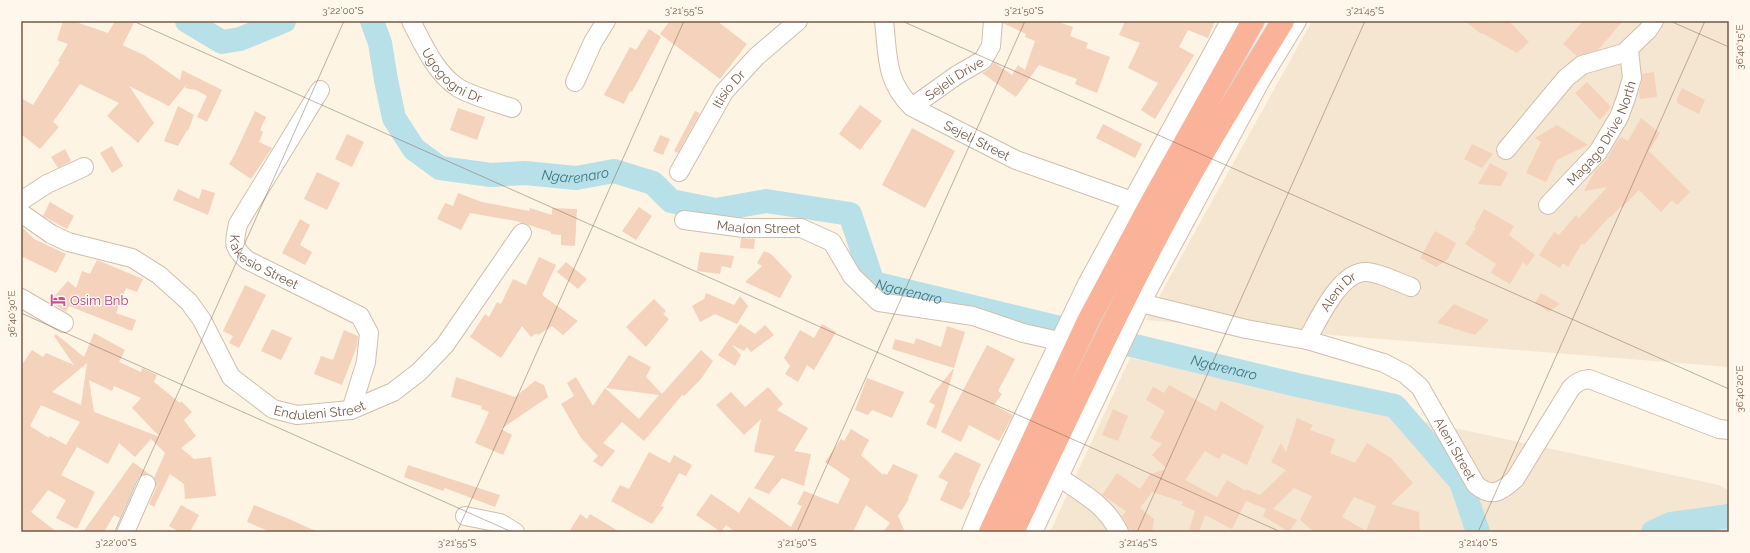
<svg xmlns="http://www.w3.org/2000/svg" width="1750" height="553" font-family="Raleway,sans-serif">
  <rect width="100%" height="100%" fill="#fdf4e4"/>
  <path fill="#f5e6d2" d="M1312,21H1729V367L1146,320Z
    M1130,358L1719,485L1729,491V532H1050Z"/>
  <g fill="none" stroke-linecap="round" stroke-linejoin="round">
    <g stroke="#b8e0e8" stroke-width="24">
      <path d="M187,21L222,42L240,39L284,21"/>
      <path id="s1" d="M372,21L380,43L386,80L394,118L414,149L440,168L491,175L525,173L576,178L614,171L653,183L671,201L716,210L766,201L850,214L873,283L1297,385L1395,406L1461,482L1478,532"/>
      <path d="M1653,532L1671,524L1729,516"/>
    </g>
  </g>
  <path fill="#f4d2bb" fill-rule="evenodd" d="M63,21H73L108,33L115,21H135L123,44L124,46L144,55L180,80L182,70L222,90L207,122L197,117L207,96L196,90L185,88L187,84L169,106L129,86L154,123L138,143L107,116L119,103L80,84L53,122L59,127L40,149L21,134V98L33,105L60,62L58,61L68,44L57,40Z
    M670,21H717L747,44L720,79L660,34Z
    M1003,21H1056L1073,27L1070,36L1088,43L1086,48L1110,57L1097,93L1075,84L1077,79L1039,65L1016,97L982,73L989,69L994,62L1012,75L1018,65L1025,70L1035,41L1025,37L1026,34L1003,23Z
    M1125,21H1215L1208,38L1188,30L1179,47L1194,55L1155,119L1141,110L1158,83L1128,68L1140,43L1119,35Z
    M1465,21H1509L1529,42L1517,53L1482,33L1481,34Z
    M1583,21H1623L1598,50L1577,56L1563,44Z
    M649,29L661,37L632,92L630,91L624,104L604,95L630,47L636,50Z
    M1654,72L1657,97L1640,99L1639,92L1642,81V74Z
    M1587,82L1611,107L1600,120L1575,93Z
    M1682,88L1705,100L1699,114L1677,103V99Z
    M860,105L882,121L860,150L839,134Z
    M178,106L194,115L188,131L187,130L178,146L164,141Z
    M458,108L485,117L477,140L450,130Z
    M255,111L266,117L260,130L263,132L259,142L272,148L251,179L229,164L234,156Z
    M695,111L700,113L678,153L674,151Z
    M1641,118L1660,133L1649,151L1690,192L1677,205L1672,200L1661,212L1639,190L1622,208L1621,206L1611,217L1610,216L1584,245L1582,243L1568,267L1563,263L1560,268L1539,255L1554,232L1559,235L1576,215L1579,218L1607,187L1584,191L1595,171L1607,159L1616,143L1621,137L1628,141Z
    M1103,124L1142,144L1135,158L1096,138Z
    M1557,125L1588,145L1557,160L1546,182L1526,173L1541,142L1535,138Z
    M912,128L955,151L925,208L882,185Z
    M347,134L364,142L352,167L335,159Z
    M660,135L670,139L663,155L653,151Z
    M1472,144L1493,154L1482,168L1464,159Z
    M112,146L123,166L112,173L100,153Z
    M65,149L71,161L58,168L51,157Z
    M1490,163L1508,173L1501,186L1478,184Z
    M317,172L340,183L327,210L304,199Z
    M178,189L199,199L202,189L215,193L208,215L173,200Z
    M458,193L482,202L529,211L530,208L552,215V208L577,209L575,246L561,245V235L551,234V232L516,221L470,213L461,230L437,219L445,203L453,206Z
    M50,202L74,216L67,229L43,216Z
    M639,207L652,216L636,240L622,231Z
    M1484,209L1514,226L1509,235L1535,255L1527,266L1523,262L1510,284L1491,273L1496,264L1465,244L1476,228L1474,227Z
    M300,219L310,225L300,245L312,252L305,265L282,253Z
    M21,226L34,239L66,254L56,273L21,256Z
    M1435,231L1456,243L1448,259L1436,267L1420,258Z
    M741,238L755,239L754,249L740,248Z
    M764,251L771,254L792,276L780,298L745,282L762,266L757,263Z
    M700,252L734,256L731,268L722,266L720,274L697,271Z
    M539,257L556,265L542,295L578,321L563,335L552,326L538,335L537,333L531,337L522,326L501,358L470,337L485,314L489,317L497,302L501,304L513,279L526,285Z
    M97,260L143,279L137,292L126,288L116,313L136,320L132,331L69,306L66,312L50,301L68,281L76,288L82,271L90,274Z
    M566,262L587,279L578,289L557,272Z
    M245,285L266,295L239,348L229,343L233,336L223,331Z
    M706,293L734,305L740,296L748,306L737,324L715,314L700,322L692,306L704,299Z
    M1541,293L1560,304L1549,312L1535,303Z
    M654,299L666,311L663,314L669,319L646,347L626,327Z
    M1454,304L1489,320L1475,335L1437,323Z
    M740,324L755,334L765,325L774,335L751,352L747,347L744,351L732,345L741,355L735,366L718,355Z
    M822,324L836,332L814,370L807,365L798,382L785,374L790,366L784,358L800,330L814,338Z
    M947,326L965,332L954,368L892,349L895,339L914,344L916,338L941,347Z
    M272,329L292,338L281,360L261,351Z
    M344,330L358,336L357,346L342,385L314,374L321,356L333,360Z
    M94,333L125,350L119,362L141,372L142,368L157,375L154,382L180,403L181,401L192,412L184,420L196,436L181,448L194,459L211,457L216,496L185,499L184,484L170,474L154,507L149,504L156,488V482L154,478L165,453L151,439L135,457L119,443L108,464L77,447L61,475L95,492L77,529L56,518L66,500L48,490L31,512L57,532H21V366L32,350L43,357L46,353L74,365L54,336L56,334L84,357ZM87,363L81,405L52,392L80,369ZM89,380L112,391L114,386L141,398L132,408L160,437L94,412ZM41,405L80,422L66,445L50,436L49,438L30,426Z
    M987,345L1015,359L998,391L1002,394L994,405L1013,415L999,441L969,425L961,442L941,432Z
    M701,350L713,361L701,379L684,396L682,395L644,441L622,422L603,443L615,451L602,467L593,461L598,456L581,438L561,404L574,396L567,383L576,377L593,406L605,388L639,419L659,395L606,388L629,355L651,367L646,377L662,394Z
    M953,369H954L936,429L926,424L935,405L929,402L936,390Z
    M456,377L515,397L535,381L544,385L548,397L501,429L512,435L503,455L475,443L489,412L481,409L482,406L451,397Z
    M867,378L904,392L892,418L872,410L868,415L855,410Z
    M1169,385L1216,411L1221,401L1264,426L1247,465L1223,453L1219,459L1205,451L1185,480L1217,497L1227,480L1246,491V489L1260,495L1286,470L1271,462L1281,443L1286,452L1297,418L1313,425L1310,430L1335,439L1330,453L1355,463L1367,443L1391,458L1413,483L1391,504L1419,512L1420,532H1314L1300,520L1312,496L1294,488L1273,509L1297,520L1289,532L1263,516L1266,509L1246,501L1232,529L1205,515L1199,532L1189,530L1195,511L1181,505L1183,502L1152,492L1140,508L1154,519L1152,532H1133L1129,529L1122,516L1126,511L1102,495L1117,473L1140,489L1150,474L1167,469L1152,455L1162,444L1150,438L1165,411L1146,400L1153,387L1164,393ZM1354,497L1376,506L1366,531L1342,517Z
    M768,387L783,404L777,410L808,428L794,451L811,454L804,486L782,478L769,494L754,488L775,456L754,452L761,419L744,435L716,405L731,392L745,407Z
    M1113,409L1128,416L1118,441L1102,435Z
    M851,429L869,440L861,455L883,475L884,473L887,475L893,464L918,475L908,498L909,499L898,516L905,532H883L890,523L866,505L853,532H735L726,525L721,532L696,515L711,494L739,513L749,497L791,527L802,506L797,504L804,491L838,504L850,479L825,462L841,439L844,441Z
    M649,452L670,463L674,455L692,465L686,476L679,473L661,506L664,507L652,524L611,501L620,485L629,489Z
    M955,452L981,464L969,492L971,493L962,510L940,500L948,482L938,477Z
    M133,462L149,474L140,475L137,479L120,518L114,515L104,532H83Z
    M408,465L500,495L495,507L445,488L443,491L404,477Z
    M181,505L199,515L190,532H179L169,526Z
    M254,505L289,519L318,532H271L247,522Z
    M580,514L587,519L590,514L620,532H569Z"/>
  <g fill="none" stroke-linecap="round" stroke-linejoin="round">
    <g stroke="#d1beac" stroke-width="20">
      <g id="minor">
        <path id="s2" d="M411,21C423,44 435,72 457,87C469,95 497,103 512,108"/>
        <path id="s3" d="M884,21C888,55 885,81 912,107L1016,160L1132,201"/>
        <path d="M575,82L593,42L606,21"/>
        <path id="s4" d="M320,90L238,224C234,242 232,247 247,260L360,316L369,333L366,362L351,410"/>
        <path id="s5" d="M912,107L957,75L983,60L991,46L993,21"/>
        <path d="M1506,150L1566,78L1582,65L1624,53L1648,30L1654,21"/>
        <path id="s6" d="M679,172L724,92L756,57L798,21"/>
        <path d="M21,201L47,184L84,167"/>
        <path id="s7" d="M1548,205L1598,152L1619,117L1626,98L1632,78L1629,50"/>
        <path id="s8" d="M21,213L51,234L68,242L132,258L159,275L189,302L202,320L231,377L273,409L297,415L351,410L393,392L419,372L445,345L522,233"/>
        <path id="s9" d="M684,220L744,228H801L832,242L852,276L879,302L973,316L1023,333L1059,341"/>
        <path d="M21,298L64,323"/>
        <path id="s10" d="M1141,303L1246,329L1307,340L1384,363L1405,374L1420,387L1476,485C1492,498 1501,492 1515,479L1571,388C1577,382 1581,380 1589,379L1719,429L1729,430"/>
        <path id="s11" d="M1307,340C1318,321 1340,270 1367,272C1381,273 1397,282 1411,287"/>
        <path d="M1059,477C1083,494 1105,504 1119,532"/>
        <path d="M465,516L500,523L515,532"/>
        <path d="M125,532L146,484"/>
        <path d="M971,532L988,491L1087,284L1230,21"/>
        <path d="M1033,532L1141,303L1261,80L1297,21"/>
      </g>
    </g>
    <g stroke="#dcd4cf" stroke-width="24">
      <path id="highway" d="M990,532L1088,321L1151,203L1253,21
        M1013,532C1064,425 1113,318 1169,214C1204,148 1244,85 1283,21"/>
    </g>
    <use href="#minor" stroke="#fff" stroke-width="18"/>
    <use href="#highway" stroke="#fab399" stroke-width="22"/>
  </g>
  <path fill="none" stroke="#775a48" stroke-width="1" stroke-opacity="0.45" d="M133,21L1281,532M902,21L1729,389M1670,21L1729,47M21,313L512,532M116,532L344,21M457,532L684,21M797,532L1025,21M1137,532L1365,21M1478,532L1705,21"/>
  <defs>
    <g id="hotel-bare" transform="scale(1.2)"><path d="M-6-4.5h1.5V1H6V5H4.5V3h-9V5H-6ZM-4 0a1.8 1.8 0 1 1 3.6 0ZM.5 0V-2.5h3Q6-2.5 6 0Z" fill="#d1479c" stroke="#fff7eb" stroke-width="2.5" paint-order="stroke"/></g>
  </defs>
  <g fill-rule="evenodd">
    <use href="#hotel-bare" x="58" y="300"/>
  </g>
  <g text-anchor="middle" stroke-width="3" stroke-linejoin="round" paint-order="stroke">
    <g font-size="13" fill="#775a48" stroke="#fff7eb">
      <text dy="5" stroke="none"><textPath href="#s2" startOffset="70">Ugogogni Dr</textPath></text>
      <text dy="5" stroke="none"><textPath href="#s5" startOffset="51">Sejeli Drive</textPath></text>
      <text dy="5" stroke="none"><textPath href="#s6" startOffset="97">Itisio Dr</textPath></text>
      <text dy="5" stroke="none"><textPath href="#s7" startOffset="91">Magago Drive North</textPath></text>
      <text dy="5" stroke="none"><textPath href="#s3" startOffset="166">Sejeli Street</textPath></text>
      <text dy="5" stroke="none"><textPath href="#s9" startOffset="75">Maalon Street</textPath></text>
      <text dy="5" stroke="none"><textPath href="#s4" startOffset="211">Kakesio Street</textPath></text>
      <text dy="5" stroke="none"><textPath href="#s11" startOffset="58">Aleni Dr</textPath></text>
      <text dy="5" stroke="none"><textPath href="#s8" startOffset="380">Enduleni Street</textPath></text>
      <text dy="5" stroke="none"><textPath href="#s10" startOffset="365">Aleni Street</textPath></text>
    </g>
    <g font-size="13" fill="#b23c85" stroke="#fff7eb" text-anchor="start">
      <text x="70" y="305">Osim Bnb</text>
    </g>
    <g font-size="14" font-style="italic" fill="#3f7784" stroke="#fff7eb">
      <text dy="5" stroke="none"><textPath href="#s1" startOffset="305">Ngarenaro</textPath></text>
      <text dy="5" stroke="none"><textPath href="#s1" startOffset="702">Ngarenaro</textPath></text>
      <text dy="5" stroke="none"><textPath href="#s1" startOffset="1026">Ngarenaro</textPath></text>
    </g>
  </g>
  <rect width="1750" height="553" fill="none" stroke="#fff7eb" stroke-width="44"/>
  <rect x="22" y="22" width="1706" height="509" fill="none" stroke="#775a48" stroke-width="1.5"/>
  <g font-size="10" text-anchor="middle" fill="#775a48">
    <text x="343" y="14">3°22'00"S</text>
    <text x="684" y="14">3°21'55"S</text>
    <text x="1024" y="14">3°21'50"S</text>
    <text x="1365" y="14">3°21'45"S</text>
    <text transform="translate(1739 47) rotate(-90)" y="4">36°40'15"E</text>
    <text transform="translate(11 314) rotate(-90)" y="4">36°40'30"E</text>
    <text transform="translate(1739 389) rotate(-90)" y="4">36°40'20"E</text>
    <text x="116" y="546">3°22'00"S</text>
    <text x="457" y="546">3°21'55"S</text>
    <text x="797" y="546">3°21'50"S</text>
    <text x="1138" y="546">3°21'45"S</text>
    <text x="1478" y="546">3°21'40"S</text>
  </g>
</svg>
